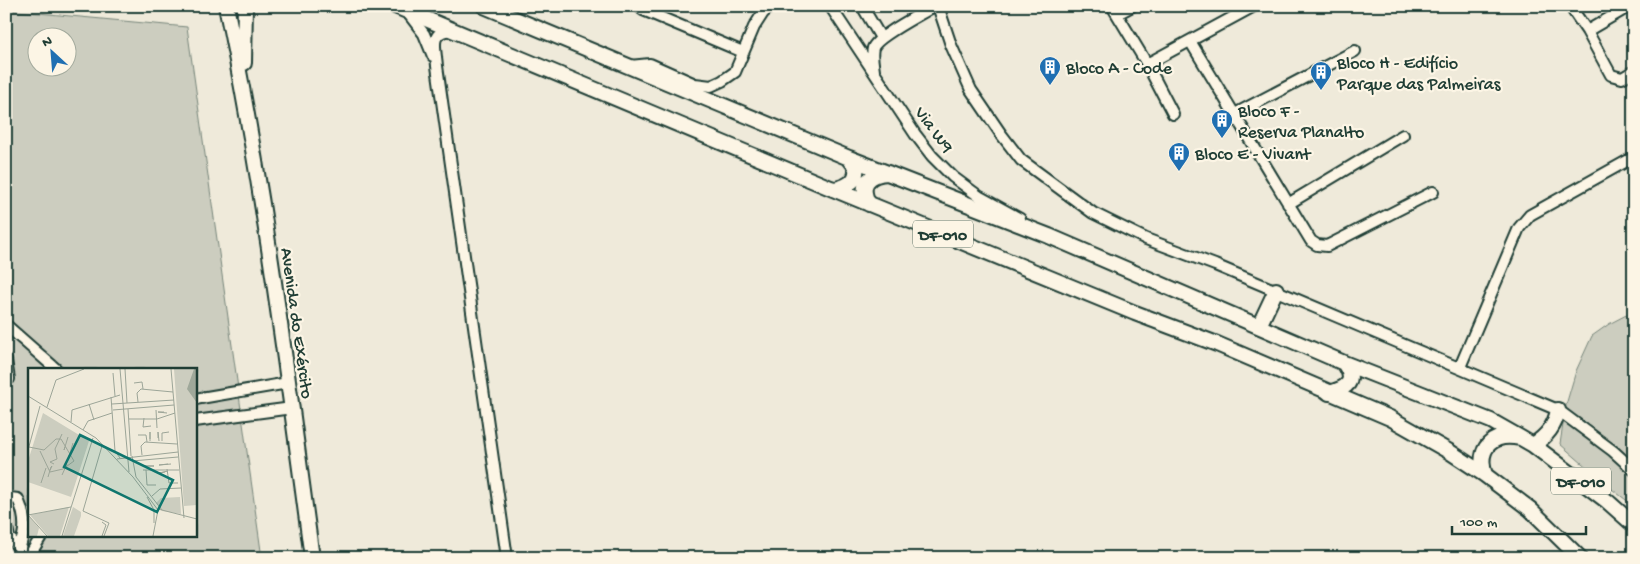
<svg xmlns="http://www.w3.org/2000/svg" width="1640" height="564" font-family="'Gochi Hand',sans-serif">
  <rect width="100%" height="100%" fill="#efeada"/>
  <filter id="ink" filterUnits="userSpaceOnUse"><feTurbulence type="fractalNoise" baseFrequency=".02" numOctaves="2"/><feDisplacementMap in="SourceGraphic" scale="10" xChannelSelector="R" yChannelSelector="G"/><feConvolveMatrix kernelMatrix="1 2 1 2 8 2 1 2 1" color-interpolation-filters="sRGB"/></filter>
  <g filter="url(#ink)">
    <path fill="#cccdbf" stroke="#76857a" fill-rule="evenodd" d="M6,10L187,27L262,558H6ZM38,38H68V68H38ZM29,369H195V535H29Z
      M1634,311V506L1613,490L1560,444L1566,405L1576,371L1592,336L1609,324Z"/>
    <g fill="none" stroke-linecap="round" stroke-linejoin="round">
      <g stroke="#1f3d34" stroke-width="14">
        <path id="minor" d="M639,6L643,10L743,52
          M830,6L915,134L932,156L953,177L980,197L1020,219
          M862,6L881,38
          M938,6L951,45L971,90L1001,134L1021,160L1093,213L1146,239L1215,265L1558,410L1613,451L1634,470
          M1112,6L1147,64L1173,114
          M1570,6L1587,31L1611,75L1622,78L1634,71
          M408,13L424,34L433,56
          M1117,14L1132,6
          M451,30C428,32 436,49 437,66L507,558
          M1587,31L1630,6
          M1190,41L1311,241L1317,245L1327,246L1433,192
          M1147,64L1254,6
          M630,66L650,64L695,84L711,86L722,81L735,72L754,27L763,13L771,6
          M874,71C873,63 871,55 873,48C877,36 922,14 934,6
          M1235,114L1355,51
          M1288,204L1403,135
          M6,325L56,369
          M6,360L9,379H6
          M1460,367L1519,228L1530,215L1634,157
          M195,399L288,383
          M195,421L292,408
          M6,501L10,498L18,499C22,508 25,520 24,530C23,542 18,543 20,558
          M6,523L9,538L19,547
          M28,558L42,535"/>
      </g>
      <g stroke="#1f3d34" stroke-width="18">
        <path id="major" d="M226,6C264,188 287,374 312,558
          M395,6L833,189L1135,313L1217,344L1390,418L1450,452L1485,475L1530,509L1580,558
          M484,6L849,158L1049,236L1344,363L1491,421L1533,445L1607,501L1634,525
          M244,63L245,6
          M833,189C844,188 858,182 856,169C855,165 851,161 849,158
          M869,204C859,186 867,174 888,173
          M1259,326L1276,290
          M1329,393C1347,388 1357,382 1344,363
          M1533,445C1547,436 1555,426 1558,410
          M1485,475C1476,448 1493,432 1520,438"/>
      </g>
      <use href="#minor" stroke="#fcf5e5" stroke-width="10"/>
      <use href="#major" stroke="#fcf5e5" stroke-width="14"/>
    </g>
  </g>
  <defs>
    <g id="building-pin" transform="scale(1.125)"><path d="M0 17L-7.5 6A9.5 9.5 0 1 1 7.5 6Z" fill="#1f6fb2" stroke="#fcf5e5"/><path d="M-4-6H4V6H1V3H-1V6H-4ZM-2.5-4.3h1.7v1.8h-1.7ZM.8-4.3h1.7v1.8H.8ZM-2.5-1h1.7V.8h-1.7ZM.8-1h1.7V.8H.8Z" fill="#fff"/></g>
  </defs>
  <g fill-rule="evenodd">
    <use href="#building-pin" x="1050" y="67"/>
    <use href="#building-pin" x="1321" y="72"/>
    <use href="#building-pin" x="1222" y="120"/>
    <use href="#building-pin" x="1179" y="153"/>
  </g>
  <g text-anchor="middle" stroke-width="4.5" stroke-linejoin="round" paint-order="stroke">
    <g fill="#fcf5e5" stroke="#617469" stroke-width="1">
      <rect x="913" y="220.5" width="60" height="27" rx="4"/>
      <rect x="1551" y="467.5" width="60" height="27" rx="4"/>
    </g>
    <g font-size="16" font-weight="bold" fill="#1f3d34">
      <text x="943" y="240">DF-010</text>
      <text x="1581" y="487">DF-010</text>
    </g>
    <g font-size="18" fill="#1f3d34" stroke="#fcf5e5" text-anchor="start">
      <text x="1337" y="68">Bloco H - Edifício<tspan x="1337" dy="21">Parque das Palmeiras</tspan></text>
      <text x="1066" y="73">Bloco A - Code</text>
      <text x="1238" y="116">Bloco F -<tspan x="1238" dy="21">Reserva Planalto</tspan></text>
      <text x="1195" y="159">Bloco E - Vivant</text>
    </g>
    <g font-size="18" fill="#1f3d34" stroke="#fcf5e5">
      <text transform="translate(935 129) rotate(53)" y="6">Via W9</text>
      <text transform="translate(298 323) rotate(82)" y="6">Avenida do Exército</text>
    </g>
  </g>
  <g transform="translate(28 368)">
    <rect width="169" height="169" fill="#efeada"/>
    <path d="M146,1H169V137L156,138ZM15,45L61,73L43,129L0,114V93ZM152,129L153,146L134,143L128,135L133,130ZM41,139L32,168H20L2,147ZM45,139L53,144V148L46,168H35ZM0,147L11,160L9,168H0Z" fill="#cccdbf"/>
    <path d="M166,1H169V35L159,21Z" fill="#9fa89a"/>
    <path fill="none" stroke="#9ca598" stroke-width="1" d="M92,1L101,104M97,1L99,35M143,1L156,150M85,5L87,28M106,15L114,14L115,21M0,28L68,70L105,109L130,142L125,168M83,29L87,83L92,90M110,34L109,25L113,21L145,24M61,36L66,52M84,36L146,32M19,39L28,12L56,1M100,41L103,88M85,42L146,37M128,42L129,60M136,44H130L139,45M116,50L115,59L123,58M101,51H129L147,45M43,54L44,42L92,27M55,62L60,53L84,45M110,67H118L119,74M130,70V64L131,73M122,71V64V73M134,73V65L141,64M1,79L16,82L28,71H33L46,93L35,101L22,104L12,83M37,79L36,82L40,69M0,82L12,38M42,86L41,88L45,75M114,87L113,78L117,74L149,76M104,88L108,109L134,142M89,91L150,84M104,93L150,89M26,96L22,94L29,91L27,81L34,66M140,96L131,97L143,96M115,98H126H116M139,101L141,115H150M115,102H151M118,102L119,117H128M137,104L131,105L140,103M34,107L39,96L38,95L37,98M20,109L23,99L24,98L22,102M13,115L18,100M124,128L132,121L153,120M119,129L126,142V155M130,141L169,151M55,143L74,78M55,143L81,155L76,168M0,147L43,139M0,147L19,168M34,168L65,70M74,168L78,157L74,154"/>
    <path fill="#0f766e" fill-opacity="0.15" stroke="#0f766e" stroke-width="2.5" d="M52,67L145,112L129,144L36,99Z"/>
    <rect width="169" height="169" fill="none" stroke="#1f3d34" stroke-width="2.5"/>
  </g>
  <rect width="1640" height="564" fill="none" stroke="#fcf5e5" stroke-width="25"/>
  <rect x="12" y="12" width="1615" height="539" fill="none" stroke="#1f3d34" stroke-width="2" filter="url(#ink)"/>
  <g transform="translate(52 52) rotate(334)"><circle r="24" fill="#fcf5e5" stroke="#a4ab9e"/>
  <path d="M0-4L9 19L0 12L-9 19Z" fill="#1f6fb2"/>
  <text y="-8" font-size="14" font-weight="bold" text-anchor="middle" fill="#1f3d34">N</text>
  </g>
  <path d="M1452 526v8h134v-8" fill="none" stroke="#1f3d34" stroke-width="2.5"/>
  <text x="1460" y="526" font-size="15" fill="#1f3d34" stroke="#fcf5e5" stroke-width="4" paint-order="stroke">100 m</text>
</svg>
